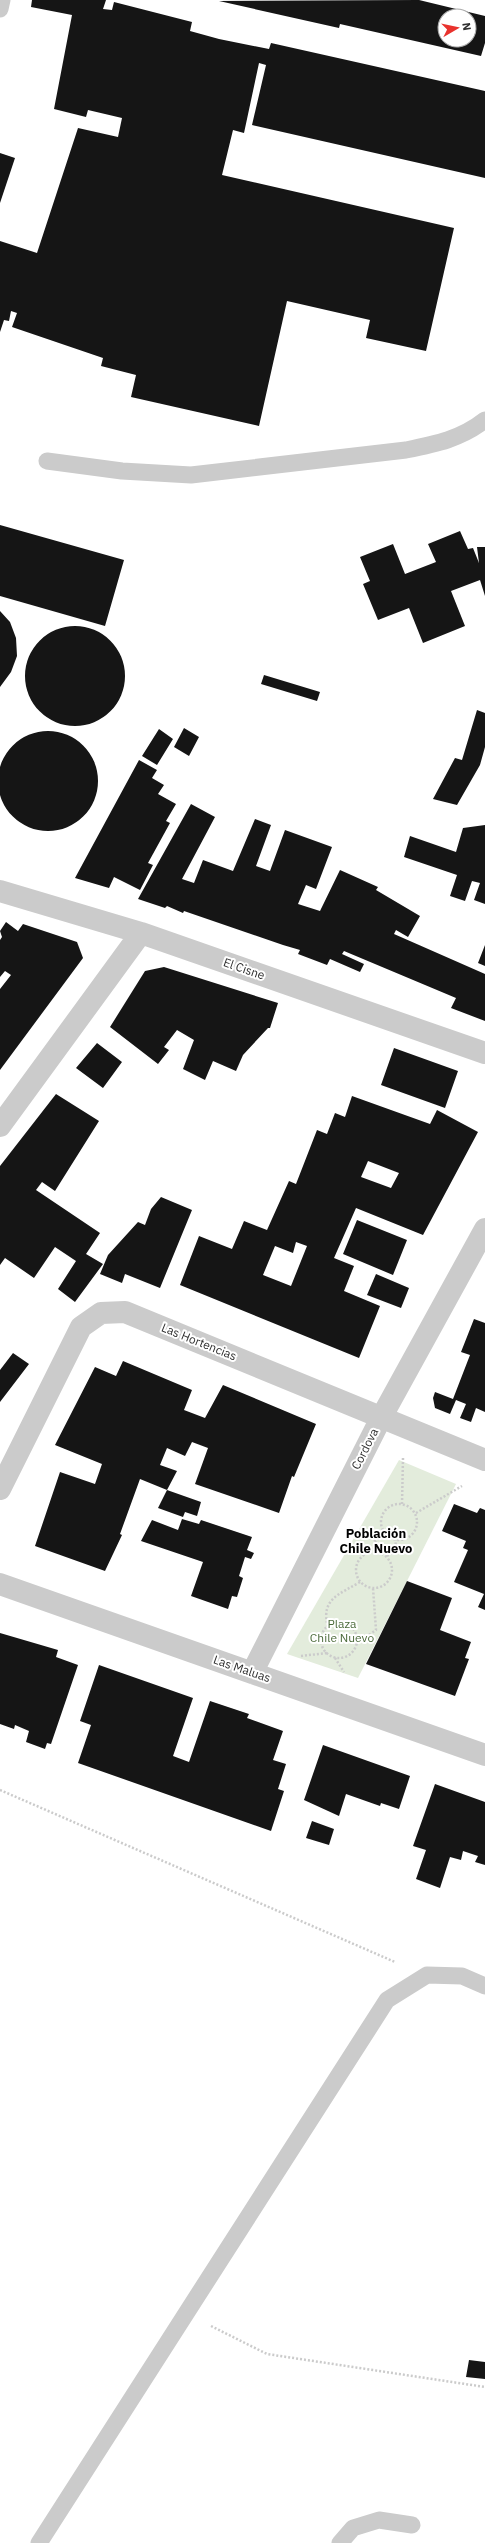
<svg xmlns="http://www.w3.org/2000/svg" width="485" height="2543" font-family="'IBM Plex Sans',sans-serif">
  <rect width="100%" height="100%" fill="#fff"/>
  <path fill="#e3ecdc" d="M399,1460L456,1484L358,1678L287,1654Z"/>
  <path fill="#151515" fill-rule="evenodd" d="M32,0H106L103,9L112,10L114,2L192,22L190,31L219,39L269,49L271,43L485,91V178L252,125L266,65L259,63L244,133L233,130L222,175L454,228L426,351L366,338L370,320L287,301L259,426L131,397L136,375L101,366L103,358L12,327L17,313L11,311L9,321L4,320L0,332V241L37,253L78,128L118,137L122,118L88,110L86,117L54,109L72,15L31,7Z
    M419,0L485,16V43L481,56L340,24L339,28L219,1ZM445,16H469V40H445Z
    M0,153L15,158L0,203Z
    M0,525L124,560L105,626L0,596Z
    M460,531L468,549L473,548L479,563L477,547H485V596L480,580L451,591L465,626L423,643L409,608L378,620L363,584L370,581L360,557L393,544L405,574L436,562L428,544Z
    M0,611L10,622L16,638L17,656L11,672L0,687Z
    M25 676a50 50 0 1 1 100 0a50 50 0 1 1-100 0Z
    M264,675L320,692L317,701L261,684Z
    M477,710L485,713V747L480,765L457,805L433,799L455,758L462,760Z
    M184,728L199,737L189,756L174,747Z
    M159,729L173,739L157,765L142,756Z
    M-2 781a50 50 0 1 1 100 0a50 50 0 1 1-100 0Z
    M139,760L157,770L152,778L164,785L158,794L176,804L166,821L170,823L148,863L153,865L140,890L114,877L109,888L75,878Z
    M191,804L215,817L182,879L194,883L203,860L233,871L255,819L271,825L256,866L270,871L285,830L332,847L316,889L306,885L298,904L320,911L340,870L378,887L376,890L420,916L408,937L396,930L394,934L485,974V1021L451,1008L456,998L344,951L342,954L364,964L360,972L330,959L327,965L298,954L300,950L283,945L184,911L183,913L167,906L165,908L138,899Z
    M485,825V904L474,900L480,883L472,881L465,901L450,896L457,875L404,857L410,836L456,852L463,828Z
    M6,922L18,931L23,924L77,942L83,958L0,1070V989L11,975L5,971L0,977V940L2,937L0,931Z
    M485,945V966L478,963Z
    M164,967L278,1003L270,1028H268L243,1055L236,1071L213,1061L205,1080L183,1069L194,1040L177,1030L164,1047L169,1050L158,1064L110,1027L145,971Z
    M97,1043L122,1062L103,1088L76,1068Z
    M394,1048L458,1071L445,1108L381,1085Z
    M56,1094L99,1121L55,1191L42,1182L36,1190L100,1233L86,1254L103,1264L75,1302L58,1289L76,1261L55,1247L34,1278L5,1258L0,1265V1166Z
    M352,1096L430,1124L437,1110L478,1132L423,1235L356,1208L334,1258L354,1266L344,1291L380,1306L359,1358L180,1285L199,1236L232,1249L244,1221L267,1230L289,1181L296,1184L317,1130L327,1134L335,1113L345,1117ZM368,1161L399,1173L391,1188L361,1177ZM296,1242L307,1246L291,1286L263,1275L275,1246L293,1253Z
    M161,1197L192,1210L160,1288L125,1274L122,1283L100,1274L108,1255L138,1222L145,1225L151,1209Z
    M357,1220L407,1240L393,1275L343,1254Z
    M376,1274L409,1288L401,1308L367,1295Z
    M474,1319L485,1323V1412L476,1408L471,1422L460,1418L466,1404L456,1400L450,1414L435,1408L433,1398L435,1392L453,1399L470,1355L461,1352Z
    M13,1353L29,1364L0,1402V1370Z
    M123,1361L192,1390L184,1410L205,1418L223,1385L316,1424L294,1477L292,1476L279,1513L195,1484L208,1448L192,1442L185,1456L167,1448L160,1465L177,1471L167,1490L140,1479L120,1534L122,1535L105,1571L35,1546L60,1472L95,1484L102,1464L55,1445L95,1367L116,1376Z
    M167,1490L201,1502L197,1516L185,1512L183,1517L158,1508Z
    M454,1504L477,1513L480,1508L485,1510V1610L478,1607L484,1594L454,1582L468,1550L463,1548L466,1541L442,1531Z
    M182,1519L199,1524L201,1520L252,1537L247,1550L254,1553L251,1559L245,1557L239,1576L243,1578L237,1597L232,1596L228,1609L191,1596L203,1562L141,1541L152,1520L178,1530Z
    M407,1581L452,1598L440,1630L471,1642L465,1658L469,1659L455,1696L366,1664Z
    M0,1633L58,1650L56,1657L78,1665L51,1744L47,1743L45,1749L26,1742L29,1731L15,1725L14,1729L0,1724Z
    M99,1665L193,1698L173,1756L189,1762L210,1701L249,1714L247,1718L283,1731L273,1760L286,1764L278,1789L284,1791L271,1831L78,1763L91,1725L80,1721Z
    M323,1745L410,1776L399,1809L381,1803L380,1806L346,1794L339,1816L304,1800Z
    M435,1784L485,1802V1865L475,1862L478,1856L463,1851L461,1860L450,1857L440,1888L416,1879L426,1850L413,1846Z
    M312,1821L334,1829L329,1845L306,1838Z
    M469,2360L485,2362V2379L466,2377Z"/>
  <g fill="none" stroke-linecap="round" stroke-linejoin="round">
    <path stroke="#cbcbcb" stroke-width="2.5" stroke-dasharray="2 2" stroke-linecap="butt" d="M381 1522a18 18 0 1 1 36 0a18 18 0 1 1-36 0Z
      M402,1504L403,1458
      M416,1513L462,1486
      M356,1531L376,1541
      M374,1551L376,1541L383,1533
      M356 1570a18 18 0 1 1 36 0a18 18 0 1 1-36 0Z
      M387,1556L395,1551L396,1540
      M321 1640a18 18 0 1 1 36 0a18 18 0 1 1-36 0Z
      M328,1627C320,1599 340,1594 360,1582
      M356,1644L376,1630L373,1588
      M301,1656L327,1653
      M335,1658L344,1672
      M0,1790L395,1962
      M211,2326L267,2354L485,2387"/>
    <path stroke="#cbcbcb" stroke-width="17" d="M0,9L2,0
      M47,461L122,471L191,475L406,450C436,444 461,439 485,420
      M39,2543L387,2000L427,1975L462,1976L485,1986
      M340,2543L353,2528L379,2520L412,2525"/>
    <path stroke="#cbcbcb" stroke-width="22" d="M0,891L141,933L485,1053
      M0,1126L141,933
      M0,1489L81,1327L101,1313L125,1312L485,1460
      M0,1584L485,1755
      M252,1673L381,1418L485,1229"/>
  </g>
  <g text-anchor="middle" stroke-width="4" stroke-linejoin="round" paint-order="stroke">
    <g font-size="12" fill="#2e2e2e" stroke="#fff">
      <text transform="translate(244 969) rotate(19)" y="4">El Cisne</text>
      <text transform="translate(199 1342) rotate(22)" y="4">Las Hortencias</text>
      <text transform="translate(365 1449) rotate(-63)" y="4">Cordova</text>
      <text transform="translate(242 1669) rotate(19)" y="4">Las Maluas</text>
    </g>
    <g font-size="12" fill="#4c6b3b" stroke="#fff">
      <text x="342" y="1628">Plaza<tspan x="342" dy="14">Chile Nuevo</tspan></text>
    </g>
    <g font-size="13" font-weight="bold" fill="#000" stroke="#fff">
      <text x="376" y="1538">Población<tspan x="376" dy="15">Chile Nuevo</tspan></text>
    </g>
  </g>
  <g transform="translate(457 28) rotate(81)"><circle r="19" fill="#ffffff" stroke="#ababab"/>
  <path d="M0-3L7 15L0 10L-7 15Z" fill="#e9322d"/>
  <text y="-6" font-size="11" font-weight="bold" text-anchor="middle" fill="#2e2e2e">N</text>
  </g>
</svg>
